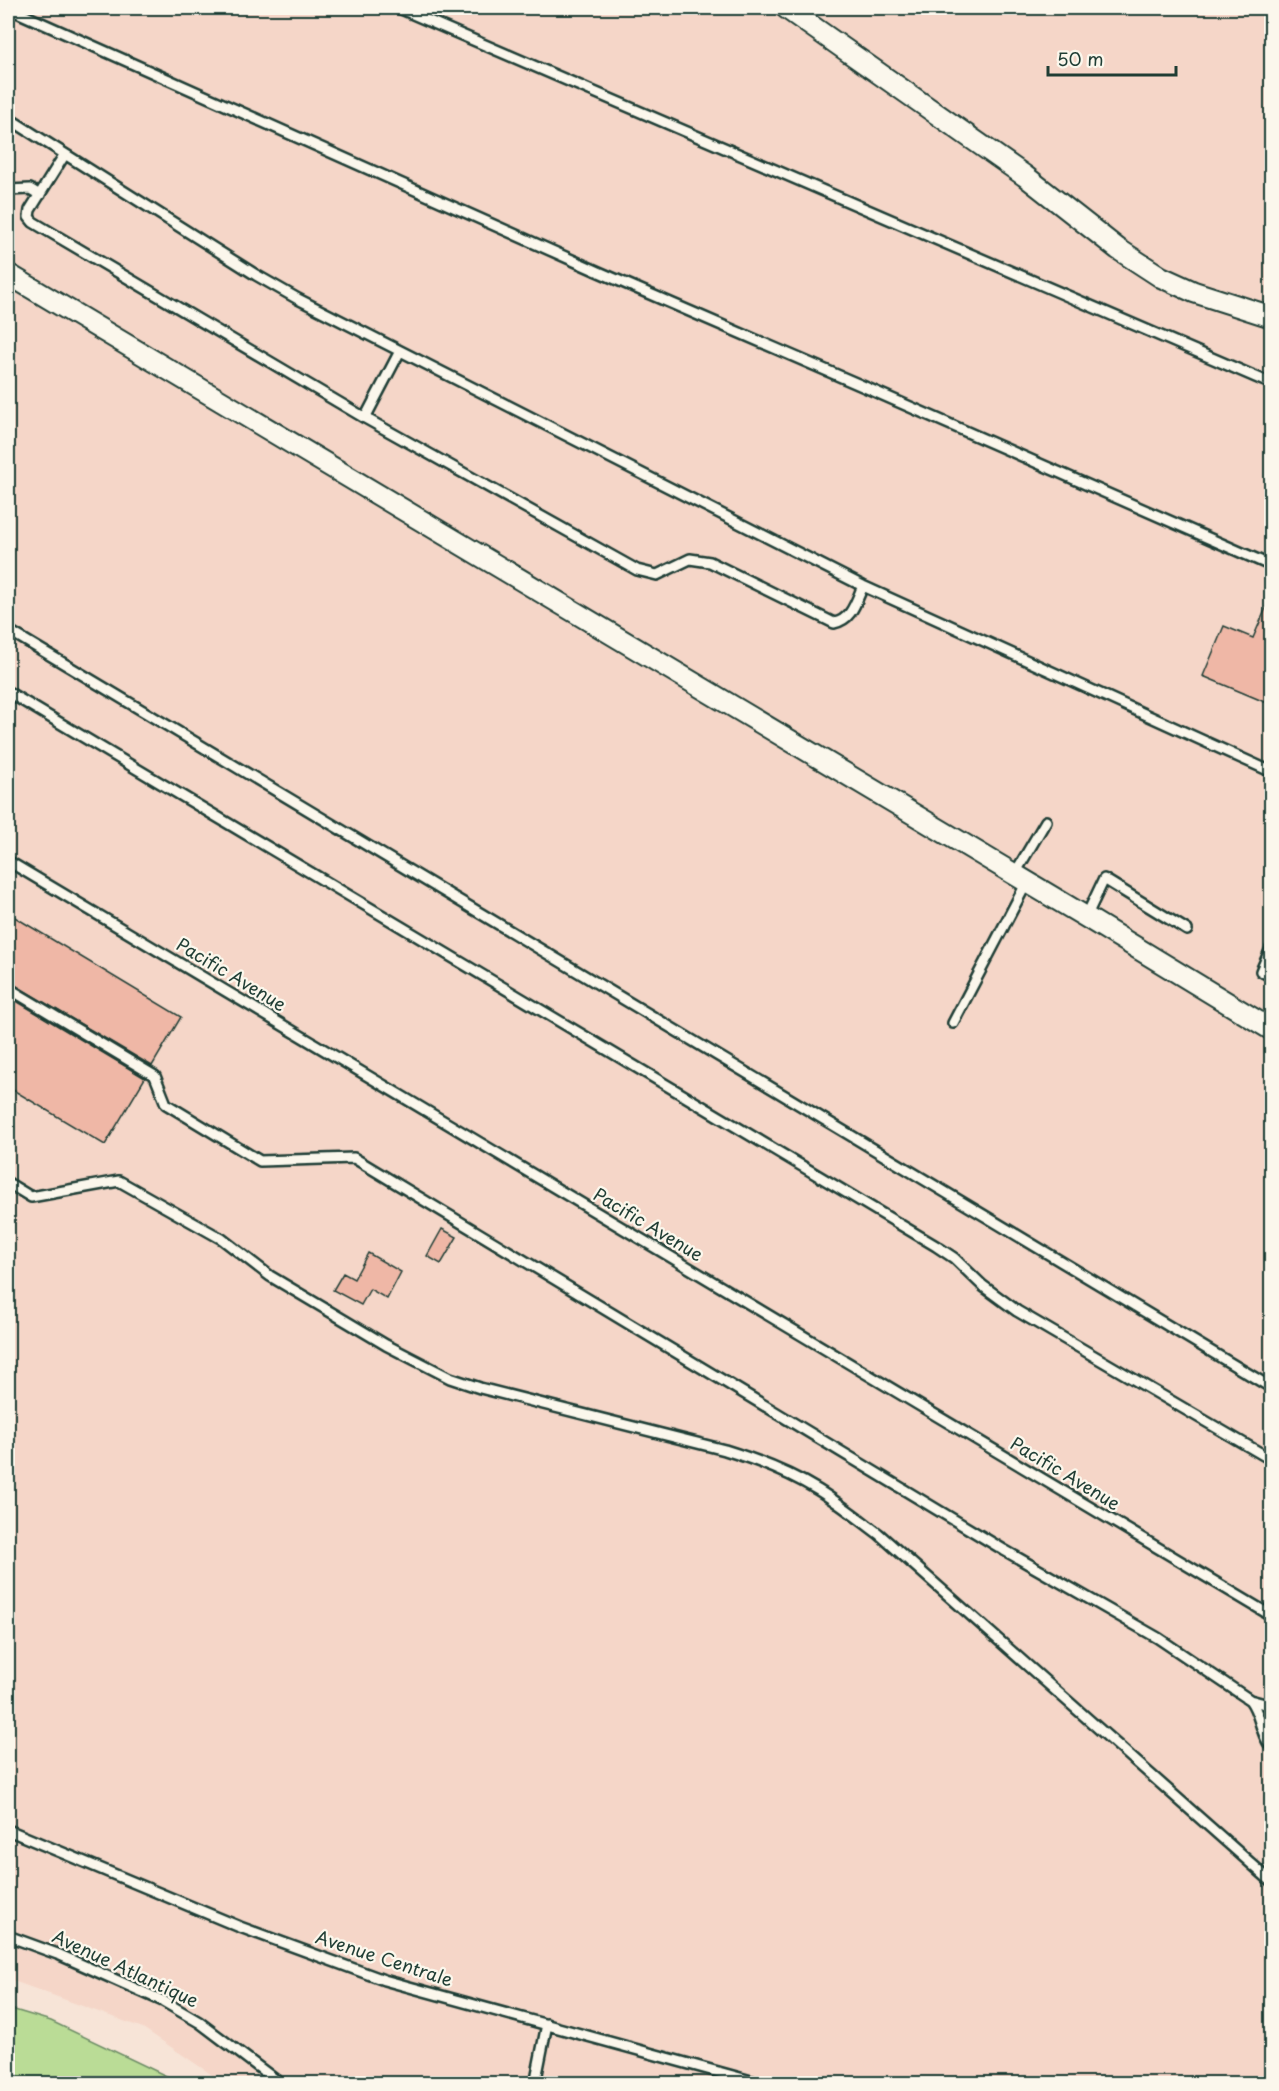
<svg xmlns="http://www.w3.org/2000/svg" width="1279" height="2091" font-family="'Playpen Sans',sans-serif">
  <rect width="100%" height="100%" fill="#f7e4d7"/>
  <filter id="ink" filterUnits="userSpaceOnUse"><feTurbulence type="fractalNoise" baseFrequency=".0167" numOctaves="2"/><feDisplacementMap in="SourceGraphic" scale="12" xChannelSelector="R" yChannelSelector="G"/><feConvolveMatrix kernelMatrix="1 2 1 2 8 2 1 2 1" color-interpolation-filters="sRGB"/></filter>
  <g filter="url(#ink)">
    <path fill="#f5d6c8" d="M8,8H1271V2083H224L143,2028L8,1979Z"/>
    <path fill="#badc96" stroke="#6c8c65" stroke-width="1.5" d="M8,2008L51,2021L181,2083H8Z"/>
    <path fill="#efb7a6" stroke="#1f3d34" stroke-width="1.5" d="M1272,594V705L1203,676L1224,626L1253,638Z
      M8,913L181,1017L152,1066L8,981Z
      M8,996L145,1078L105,1145L8,1087Z
      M442,1229L457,1237L441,1264L427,1256Z
      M368,1253L401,1272L387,1299L370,1289L361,1305L333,1290L343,1273L354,1279Z"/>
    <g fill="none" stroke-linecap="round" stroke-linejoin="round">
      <g stroke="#1f3d34" stroke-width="14">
        <path id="lane" d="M8,8L599,272L867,388L1272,566
          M399,8L1272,384
          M8,118L256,275L298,299L863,586L1272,772
          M65,154L30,210L29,217L33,222L365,418L637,570L657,575L690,559L710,562L834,623C852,620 856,601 863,586
          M8,190L30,189L40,195
          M365,418L400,351
          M8,630L1272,1388
          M8,692L936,1246L954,1258L983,1286L1017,1311L1272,1460
          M8,861L1272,1616
          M1014,875L1046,821
          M1086,917L1104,879L1187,930
          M1272,946L1261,971L1272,977
          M8,988L155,1076L166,1104L260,1161L354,1158L1004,1550L1158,1638L1250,1700
          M953,1023L1027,882
          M8,1183L31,1197L119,1181L222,1239L270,1276L386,1345L450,1378L480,1388L725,1450C757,1460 789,1472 818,1490C839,1503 859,1519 879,1534L1272,1882
          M1272,1706L1250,1700C1261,1714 1260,1734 1272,1748
          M8,1830L240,1927L384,1980L762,2084
          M8,1936L60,1955L163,2001L199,2022L281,2084
          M535,2084L547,2024"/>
      </g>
      <g stroke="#1f3d34" stroke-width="24">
        <path id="street" d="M786,8L1025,176L1118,249L1161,277L1194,292L1272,317
          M8,274L1086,917L1272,1030"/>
      </g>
      <use href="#lane" stroke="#fbf7ec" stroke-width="9"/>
      <use href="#street" stroke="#fbf7ec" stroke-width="20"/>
    </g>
  </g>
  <g text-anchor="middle" stroke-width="4.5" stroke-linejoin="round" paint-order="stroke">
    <g font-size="18" fill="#1f3d34" stroke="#fbf7ec">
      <text transform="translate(231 975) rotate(31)" y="6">Pacific Avenue</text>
      <text transform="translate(648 1225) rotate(31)" y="6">Pacific Avenue</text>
      <text transform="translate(1065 1474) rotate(31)" y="6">Pacific Avenue</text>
      <text transform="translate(384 1959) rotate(18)" y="6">Avenue Centrale</text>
      <text transform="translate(125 1969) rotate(25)" y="6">Avenue Atlantique</text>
    </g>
  </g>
  <rect width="1279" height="2091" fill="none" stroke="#fbf7ec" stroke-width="30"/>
  <rect x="15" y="15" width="1249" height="2061" fill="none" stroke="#1f3d34" stroke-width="2" filter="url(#ink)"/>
  <path d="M1048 66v9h128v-9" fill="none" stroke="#1f3d34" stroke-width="3"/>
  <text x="1057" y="66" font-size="18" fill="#1f3d34" stroke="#fbf7ec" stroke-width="4.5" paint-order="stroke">50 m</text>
</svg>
